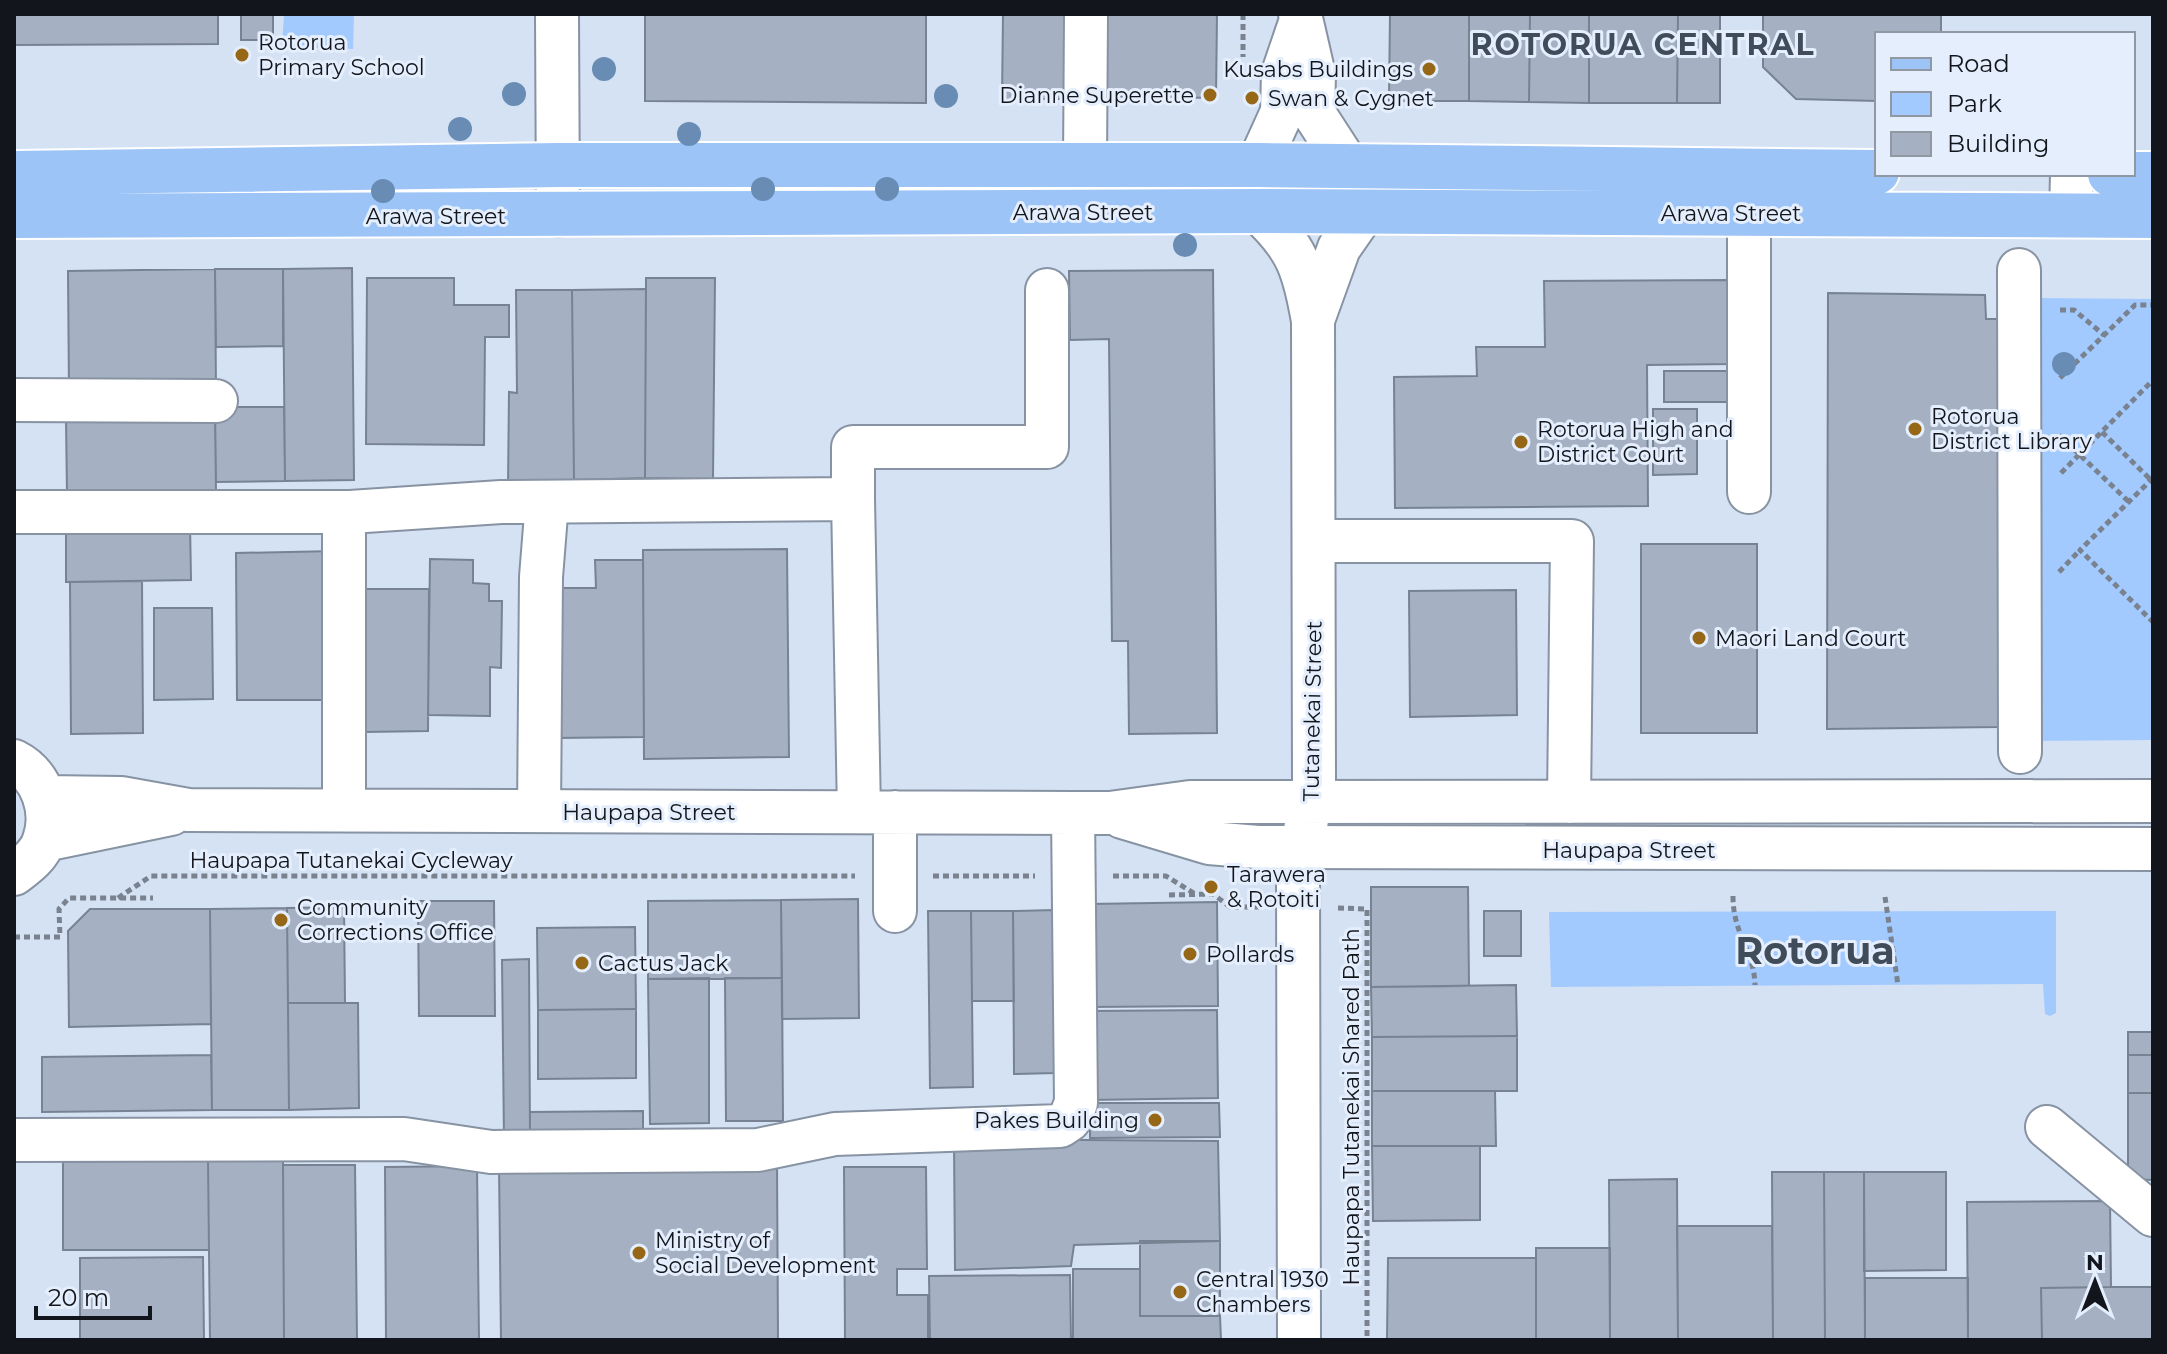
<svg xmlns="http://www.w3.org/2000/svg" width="2167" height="1354" font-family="Montserrat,sans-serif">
  <rect width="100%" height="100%" fill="#d4e2f3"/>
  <path fill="#a2caff" d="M284,14H354L353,49L282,47Z
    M2032,298L2153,299V740L2032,741Z
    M2056,911V1013L2050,1016L2045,1014L2043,984L1551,987L1549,912Z"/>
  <path fill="#a5b1c2" stroke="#778392" stroke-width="2" d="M14,14H218V44L14,45Z
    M241,14H273V40H241Z
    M645,14H926V103L645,101Z
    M1003,14H1077L1076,99H1002Z
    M1097,14H1217L1216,98L1096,96Z
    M1390,14H1469V101H1389Z
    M1469,14H1530L1529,102L1469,101Z
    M1530,14H1589V103L1529,102Z
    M1589,14H1678L1677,103H1589Z
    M1678,14H1720V103H1677Z
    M1763,14H1941V34H1877V101L1796,99L1763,67Z
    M352,268L354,480L285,481L283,269Z
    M215,269H283V346L216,347Z
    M215,269L216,391L69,392L68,271Z
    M1213,270L1217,733L1129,734L1128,641H1112L1109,339L1070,340L1069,271Z
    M367,278H454V305H509V337H485L484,445L366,444Z
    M646,278H715L713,479L645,478Z
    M1731,280L1732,364L1647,365L1648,506L1395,508L1394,377L1477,376L1476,347H1545L1544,281Z
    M646,289L645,478L574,480L572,290Z
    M516,290H572L574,480L508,487L509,392L517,393Z
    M1828,293L1985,295L1986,319H2003L1998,727L1827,729Z
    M1664,371H1732L1733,402H1664Z
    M215,407H284L285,481L216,482Z
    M1653,409H1697V474L1653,475Z
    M215,418L216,492L67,493L66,419Z
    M190,523L191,580L66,582V524Z
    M1641,544H1757V733H1641Z
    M787,549L789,757L644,759L643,550Z
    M335,551L336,700H237L236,553Z
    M430,559L473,560V583L489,584V601H502L501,668L490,667V716L428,715Z
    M595,560H643L644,737L555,738L554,588H596Z
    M142,581L143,733L71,734L70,582Z
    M363,589H429L428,731L365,732Z
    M1516,590L1517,715L1410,717L1409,591Z
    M154,608H212L213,699L154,700Z
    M1371,887H1468L1469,986L1371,987Z
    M858,899L859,1018L782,1019L781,900Z
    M781,900L782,978L648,979V901Z
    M418,901H494L495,1016H419Z
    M1217,902L1218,1006L1089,1007V904Z
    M344,907L345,1003H288L287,908Z
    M287,908L289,1110H212L210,909Z
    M90,909H210L211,1024L69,1027L68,931Z
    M1054,910L1055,1073L1014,1074L1013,911Z
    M928,911H971L973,1087L930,1088Z
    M971,911H1013L1014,1001H972Z
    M1484,911H1521V956H1484Z
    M635,927L636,1009L538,1010L537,928Z
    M529,959L530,1139H504L502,960Z
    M709,978V1123L650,1124L648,979Z
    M725,978H782L783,1121H726Z
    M1516,985L1517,1036L1372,1037L1371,987Z
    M288,1003H358L359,1108L289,1110Z
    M636,1009V1078L538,1079V1010Z
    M1217,1010L1218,1098L1089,1100L1088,1011Z
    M2128,1032H2153V1055H2128Z
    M1517,1036V1091H1372V1037Z
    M211,1055L212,1110L42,1112V1057Z
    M2128,1055H2153V1093H2128Z
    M1372,1091H1495L1496,1146H1372Z
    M2128,1093H2153V1180L2128,1179Z
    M1090,1103H1219L1220,1137L1090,1138Z
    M643,1111V1138L530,1139V1112Z
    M954,1139L1218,1141L1220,1241L1074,1245L1071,1266L955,1270Z
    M1372,1146H1480V1220L1373,1221Z
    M208,1160L209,1250H63V1162Z
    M208,1160H283L284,1340H210Z
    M777,1163L778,1340H501L499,1165Z
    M283,1165H355L357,1340H284Z
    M477,1166L479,1340H386L385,1167Z
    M844,1167H926L927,1269H897V1295H928V1340H845Z
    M1772,1172H1824L1825,1340H1773Z
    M1824,1172H1864L1865,1340H1825Z
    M1864,1172H1946V1270L1864,1271Z
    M1677,1179L1678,1340H1610L1609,1180Z
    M2110,1201L2111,1287L2041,1288L2042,1340H1968L1967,1202Z
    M1677,1226H1772L1773,1340H1678Z
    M1140,1241H1220V1316H1140Z
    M1536,1248H1610V1340H1536Z
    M203,1257L204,1340H80V1258Z
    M1388,1258H1536V1340H1387Z
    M1073,1269H1140V1316H1220L1221,1340H1073Z
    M1070,1275L1071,1340H930L929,1276Z
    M1865,1278H1968V1340H1865Z
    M2111,1287H2153V1340H2042L2041,1288Z"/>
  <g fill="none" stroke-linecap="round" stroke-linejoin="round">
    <g stroke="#8793a3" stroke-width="46">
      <path id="minor" d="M557,14L558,215
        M1300,14L1314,75L1313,112L1348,166
        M1085,165L1086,14
        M1258,165L1282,112L1283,73L1300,23
        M1258,211C1297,247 1304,269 1313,321L1314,783L1298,867L1299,1340
        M2071,215L2072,174
        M2019,270L2020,752
        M1313,320L1339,248L1364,212
        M14,400L216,401
        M1749,492V213
        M853,499V447H1047V290
        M14,512H350L501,502L853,499L859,812
        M1314,541H1572L1569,802
        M14,761C42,775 54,811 44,840C40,855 26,865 14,874
        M45,797L121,798L188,810L1073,813H1110L1190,802L2153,801
        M344,810V512
        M539,811L541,577L547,502
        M895,812V911
        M1122,817L1209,843L1258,847L2153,849
        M45,840L171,814
        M2047,1127L2153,1215
        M14,1140L404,1139L491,1152L622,1151L758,1150L835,1134L1060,1126L1069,1120L1076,1103L1073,813"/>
    </g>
    <g stroke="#fff" stroke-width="48">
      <path id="major" d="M14,173L559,165H1258L1877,172
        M2110,174H2153
        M14,216L1258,211L2153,216"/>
    </g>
    <path stroke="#79828e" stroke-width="5" stroke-dasharray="6 4" stroke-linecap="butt" d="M1243,14V57
      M2060,310H2074L2104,335
      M2060,378L2135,305H2153
      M2102,432L2151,480
      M2059,435L2129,502
      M2061,473L2153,380
      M2153,478L2080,550L2153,622
      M2059,572L2080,550
      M933,876H1035
      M1113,876H1166L1195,894
      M1169,895L1213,894L1230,907H1260
      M1733,896C1733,935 1754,950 1755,985
      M1885,897L1898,985
      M118,898L151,876H855
      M1338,908L1367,909V1340
      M14,937H60L59,909L69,898H153"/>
    <use href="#minor" stroke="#fff" stroke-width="42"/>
    <use href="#major" stroke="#9cc4f7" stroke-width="44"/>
  </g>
  <g fill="#698cb5">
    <circle cx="604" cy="69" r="12"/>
    <circle cx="514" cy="94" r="12"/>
    <circle cx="946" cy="96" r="12"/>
    <circle cx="460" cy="129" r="12"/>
    <circle cx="689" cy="134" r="12"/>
    <circle cx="763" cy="189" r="12"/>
    <circle cx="887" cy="189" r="12"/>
    <circle cx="383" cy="191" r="12"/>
    <circle cx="1185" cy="245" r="12"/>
    <circle cx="2064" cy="364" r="12"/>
  </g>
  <g fill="#956716" stroke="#e4eefd" stroke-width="3">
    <circle cx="242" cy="55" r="8"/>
    <circle cx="1429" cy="69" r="8"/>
    <circle cx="1210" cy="95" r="8"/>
    <circle cx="1252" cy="98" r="8"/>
    <circle cx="1915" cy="429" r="8"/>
    <circle cx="1521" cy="442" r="8"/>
    <circle cx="1699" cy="638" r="8"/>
    <circle cx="1211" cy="887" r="8"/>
    <circle cx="281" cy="920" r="8"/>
    <circle cx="1190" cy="954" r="8"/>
    <circle cx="582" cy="963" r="8"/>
    <circle cx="1155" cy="1120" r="8"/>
    <circle cx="639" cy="1253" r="8"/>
    <circle cx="1180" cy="1292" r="8"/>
  </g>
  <g text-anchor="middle" stroke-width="6" stroke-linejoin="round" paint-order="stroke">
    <g font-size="22" fill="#12161c" stroke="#e4eefd" text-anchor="start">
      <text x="258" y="50">Rotorua<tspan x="258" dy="25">Primary School</tspan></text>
      <text x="1413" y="77" text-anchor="end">Kusabs Buildings</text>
      <text x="1194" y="103" text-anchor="end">Dianne Superette</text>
      <text x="1268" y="106">Swan &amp; Cygnet</text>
      <text x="1931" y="424">Rotorua<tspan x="1931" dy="25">District Library</tspan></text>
      <text x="1537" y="437">Rotorua High and<tspan x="1537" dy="25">District Court</tspan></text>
      <text x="1715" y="646">Maori Land Court</text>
      <text x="1227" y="882">Tarawera<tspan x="1227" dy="25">&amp; Rotoiti</tspan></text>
      <text x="297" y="915">Community<tspan x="297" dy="25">Corrections Office</tspan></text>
      <text x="1206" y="962">Pollards</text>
      <text x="598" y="971">Cactus Jack</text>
      <text x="1139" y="1128" text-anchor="end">Pakes Building</text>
      <text x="655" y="1248">Ministry of<tspan x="655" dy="25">Social Development</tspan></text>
      <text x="1196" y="1287">Central 1930<tspan x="1196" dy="25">Chambers</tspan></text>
    </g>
    <g font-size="22" fill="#12161c" stroke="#e4eefd">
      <text x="1083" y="220">Arawa Street</text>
      <text x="1731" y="221">Arawa Street</text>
      <text x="436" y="224">Arawa Street</text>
      <text transform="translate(1312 711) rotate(-89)" y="8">Tutanekai Street</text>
      <text x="649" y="820">Haupapa Street</text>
      <text x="1629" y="858">Haupapa Street</text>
      <text x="351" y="868">Haupapa Tutanekai Cycleway</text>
      <text transform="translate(1351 1107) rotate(-90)" y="8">Haupapa Tutanekai Shared Path</text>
    </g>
    <g font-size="30" font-weight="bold" letter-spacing="2" fill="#414c5b" stroke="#e4eefd">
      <text x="1643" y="55">ROTORUA CENTRAL</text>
    </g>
    <g font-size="38" font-weight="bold" fill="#414c5b" stroke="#e4eefd">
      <text x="1815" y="964">Rotorua</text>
    </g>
  </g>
  <rect width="2167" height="1354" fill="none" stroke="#12161c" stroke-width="32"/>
  <rect x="1875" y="32" width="260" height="144" fill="#e4eefd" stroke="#9098a3" stroke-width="2"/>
  <rect x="1891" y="58" width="40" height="12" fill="#9cc4f7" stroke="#9098a3" stroke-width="2"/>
  <text x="1947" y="72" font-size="24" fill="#12161c">Road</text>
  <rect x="1891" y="92" width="40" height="24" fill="#a2caff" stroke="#9098a3" stroke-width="2"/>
  <text x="1947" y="112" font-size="24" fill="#12161c">Park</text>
  <rect x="1891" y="132" width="40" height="24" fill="#a5b1c2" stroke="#9098a3" stroke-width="2"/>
  <text x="1947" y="152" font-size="24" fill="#12161c">Building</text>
  <g transform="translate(2095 1282)" stroke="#e4eefd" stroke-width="6" paint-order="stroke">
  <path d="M0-6L14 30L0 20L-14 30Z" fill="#12161c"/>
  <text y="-12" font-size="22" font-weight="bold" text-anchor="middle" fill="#12161c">N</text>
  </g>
  <path d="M36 1306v12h114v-12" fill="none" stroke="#12161c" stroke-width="4"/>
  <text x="48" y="1306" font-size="24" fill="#12161c" stroke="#e4eefd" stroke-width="6" paint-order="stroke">20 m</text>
</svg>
